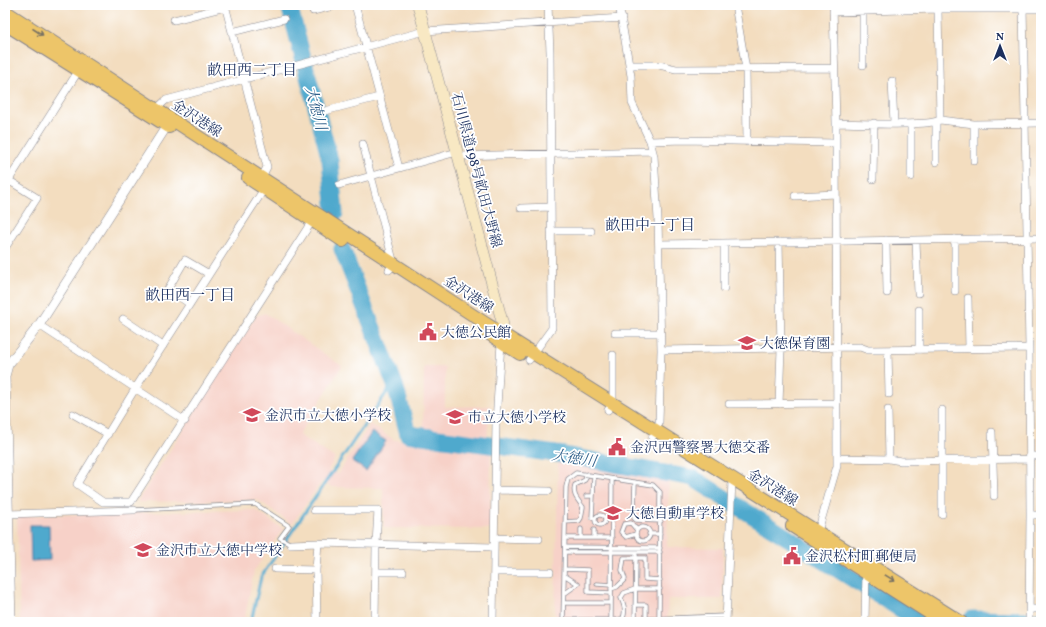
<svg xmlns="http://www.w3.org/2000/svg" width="1046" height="627" font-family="Vollkorn,'Noto Serif JP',serif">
  <rect width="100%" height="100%" fill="#fff"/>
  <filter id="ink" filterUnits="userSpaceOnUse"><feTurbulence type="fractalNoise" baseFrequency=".025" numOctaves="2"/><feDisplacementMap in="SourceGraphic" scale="8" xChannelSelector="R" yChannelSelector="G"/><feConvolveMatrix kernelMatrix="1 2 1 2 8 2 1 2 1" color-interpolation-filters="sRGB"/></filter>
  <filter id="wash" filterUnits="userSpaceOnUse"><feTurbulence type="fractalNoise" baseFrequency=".012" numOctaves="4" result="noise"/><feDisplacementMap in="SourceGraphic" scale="16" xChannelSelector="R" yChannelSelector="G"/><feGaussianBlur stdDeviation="0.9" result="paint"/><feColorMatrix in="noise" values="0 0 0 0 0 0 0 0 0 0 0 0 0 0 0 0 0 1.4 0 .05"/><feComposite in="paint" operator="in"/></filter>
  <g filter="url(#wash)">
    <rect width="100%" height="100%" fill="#f3ddbf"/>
    <path fill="#f7d1c8" d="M1036,243H1041V447H1039Z
      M265,313L342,366L299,435L335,458L328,471L338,474L370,424L394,440L423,441L424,367H445V407L490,406L487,440L491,441L490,529L384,528L383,488L332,487L322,481L292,524L258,500L137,502L256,316Z
      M558,460L669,479L667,547L723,548L722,599H668L667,622H555Z
      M255,510L283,529L254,571L244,622H20L17,518L19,516Z"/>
    <path fill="#4fa9cd" stroke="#356c96" d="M372,432L386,441L366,471L352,461Z
      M30,525H49L50,560L31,561Z"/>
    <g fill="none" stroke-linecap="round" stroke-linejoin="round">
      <path stroke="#4fa9cd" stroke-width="3" d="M251,622L261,577L389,389L395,385"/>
      <path stroke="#4fa9cd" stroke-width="17" d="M289,5L330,160L335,213
        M342,249L395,385L408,434L564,455L693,478L921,622
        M1038,620H1041
        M971,621L972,619L1025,620"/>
    </g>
  </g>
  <g filter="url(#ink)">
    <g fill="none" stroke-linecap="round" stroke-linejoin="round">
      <g stroke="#87868e" stroke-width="5">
        <path id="service" d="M594,476L592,518H595
          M635,482L634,518L636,520L661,521
          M586,496H593
          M134,510L255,504L289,526L280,538L291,544
          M595 520a5 5 0 1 1 10 0a5 5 0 1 1-10 0Z
          M565,522L579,521L581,518L583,507C578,500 572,495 575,485L585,480L587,474
          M636 534a7 7 0 1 1 14 0a7 7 0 1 1-14 0Z
          M636,534L626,537L621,532L624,524L631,523L637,530
          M649,534H660
          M565,538H612
          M581,538V529
          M594,538V530
          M565,547L660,548
          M565,552H660
          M565,569L588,570V592L611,593
          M597,584L611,585
          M611,589L617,587L625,579L622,570L624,558H645V579L660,580
          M564,594L578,584L564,575
          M564,603H611
          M635,605H646V619L726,616
          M563,620H617L623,618C626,610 624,605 621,598L624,593L635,589H660
          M563,622L566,487L568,479L576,473L653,485L660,492L659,622
          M611,622L612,479
          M635,622L636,555"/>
      </g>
      <g stroke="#87868e" stroke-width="8">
        <path id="minor" d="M225,5L267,167L260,181
          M355,5L399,168
          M619,5L631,76L632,103L650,141L654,156L658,219L661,350
          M735,5L746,69L747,142
          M1023,5L1029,348L1030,515L1029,622
          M938,9L940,120
          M313,11L337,5
          M833,12L938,9H1041
          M174,20L225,7
          M232,32L284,19
          M629,65H659L676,69L834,68
          M863,65V11
          M892,81L894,123
          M154,111L166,100L425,31L622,18
          M325,111L379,97
          M936,122V162
          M836,123C855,123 927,127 940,120L974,124L1041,123
          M911,124V177
          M650,141L684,140L836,143
          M458,156L652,151
          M974,161V124
          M873,179L874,123
          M339,185L371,176L363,144
          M5,186L79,70
          M264,189L135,389L77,484L103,502H131L312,221
          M795,196L836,194
          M521,208L551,207
          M551,231H591
          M955,239V291
          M886,240L887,293
          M916,240L918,293
          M779,242L781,349L779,404
          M724,243V288
          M659,244L1041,238
          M5,248L37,198L5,178
          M389,270L394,264L371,176L457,152
          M968,298L969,349
          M190,304L168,289L185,260L209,274
          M919,310V350
          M123,319L163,346
          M39,325L185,421
          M615,333H660
          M888,350L889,394
          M529,360L552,328L550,52L548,5
          M729,404L837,403
          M608,410L613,404V355
          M888,410L889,459
          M73,414L108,434
          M992,432L994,496
          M652,438L659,423L661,350L860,347L868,350L1029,348
          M1030,456H1041
          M837,458L889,459L901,461L1030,459
          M495,490L549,491
          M314,510H378L376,544L375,622
          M8,514L134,510
          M942,514V410
          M1030,515H1041
          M817,535L837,466L836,123L833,5
          M495,538L539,539
          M291,544L318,543
          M275,569L316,570
          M376,572H403
          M494,572H550
          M1029,609H1041
          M317,622L316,570L318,543L494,547
          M493,622L496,422L501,343
          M726,622L732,480
          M865,622L866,571"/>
      </g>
      <g stroke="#87868e" stroke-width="10">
        <path id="tertiary" d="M11,622L5,376L8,365L39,325L170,121"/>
      </g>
      <g stroke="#87868e" stroke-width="12">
        <path id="secondary" d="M418,5L503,325L501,341"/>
      </g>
      <g stroke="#87868e" stroke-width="14">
        <path id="primary" d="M5,11L485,323L961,622
          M5,24L169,127
          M248,178L343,241
          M483,330L520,354
          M792,526L943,622"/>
      </g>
      <use href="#service" stroke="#fff" stroke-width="3.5"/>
      <use href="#minor" stroke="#fff" stroke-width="7"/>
      <use href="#tertiary" stroke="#fff" stroke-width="9"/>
      <use href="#secondary" stroke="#f8e8c3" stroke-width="11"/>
      <use href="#primary" stroke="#edc569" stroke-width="12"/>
    </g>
    <defs><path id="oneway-shaft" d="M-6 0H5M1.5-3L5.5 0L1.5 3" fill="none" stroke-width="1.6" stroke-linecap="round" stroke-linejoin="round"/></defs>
    <g stroke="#797263">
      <use href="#oneway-shaft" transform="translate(38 32) rotate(33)"/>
      <use href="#oneway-shaft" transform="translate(890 578) rotate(32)"/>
    </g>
  </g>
  <defs>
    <g id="civic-bare" transform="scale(1.38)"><path d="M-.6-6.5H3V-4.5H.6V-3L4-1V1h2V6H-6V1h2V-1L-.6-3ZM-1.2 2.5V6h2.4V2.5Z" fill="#d1495b" stroke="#fff" stroke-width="2.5" paint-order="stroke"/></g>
    <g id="school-bare" transform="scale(1.38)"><path d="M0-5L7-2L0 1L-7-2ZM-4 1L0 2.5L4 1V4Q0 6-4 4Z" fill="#d1495b" stroke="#fff" stroke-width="2.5" paint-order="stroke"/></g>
  </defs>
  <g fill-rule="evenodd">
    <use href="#civic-bare" x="428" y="332"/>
    <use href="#school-bare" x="747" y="343"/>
    <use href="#school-bare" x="252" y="415"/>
    <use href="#school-bare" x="455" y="417"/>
    <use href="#civic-bare" x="617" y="447"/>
    <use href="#school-bare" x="613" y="513"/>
    <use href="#school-bare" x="143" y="550"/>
    <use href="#civic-bare" x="792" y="556"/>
  </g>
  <g text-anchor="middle" stroke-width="3.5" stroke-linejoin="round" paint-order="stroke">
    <g font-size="14" fill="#1b2f5e" stroke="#fff">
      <text transform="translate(197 118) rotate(33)" y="5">金沢港線</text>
      <text transform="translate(477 170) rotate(75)" y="5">石川県道198号畝田大野線</text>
      <text transform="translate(469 294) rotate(33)" y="5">金沢港線</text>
      <text transform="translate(773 487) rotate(32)" y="5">金沢港線</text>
    </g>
    <g font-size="14" fill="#1b2f5e" stroke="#fff" text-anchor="start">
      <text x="441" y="337">大徳公民館</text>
      <text x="760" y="348">大徳保育園</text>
      <text x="265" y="420">金沢市立大徳小学校</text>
      <text x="468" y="422">市立大徳小学校</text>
      <text x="630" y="452">金沢西警察署大徳交番</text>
      <text x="626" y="518">大徳自動車学校</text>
      <text x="156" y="555">金沢市立大徳中学校</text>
      <text x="805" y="561">金沢松村町郵便局</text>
    </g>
    <g font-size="15" fill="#1b2f5e" stroke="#fff">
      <text x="252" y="75">畝田西二丁目</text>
      <text x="650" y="230">畝田中一丁目</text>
      <text x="190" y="300">畝田西一丁目</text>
    </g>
    <g font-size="15" font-style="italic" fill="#30608a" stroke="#fff">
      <text transform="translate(316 108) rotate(75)" y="5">大徳川</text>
      <text transform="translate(574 458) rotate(9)" y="5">大徳川</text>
    </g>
  </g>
  <rect width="1046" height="627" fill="none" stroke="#fff" stroke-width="20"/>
  <g transform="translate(1000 46)" stroke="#ffffff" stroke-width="3" paint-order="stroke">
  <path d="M0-3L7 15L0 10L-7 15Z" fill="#1b2f5e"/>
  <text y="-6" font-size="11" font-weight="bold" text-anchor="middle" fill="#1b2f5e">N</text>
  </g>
</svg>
